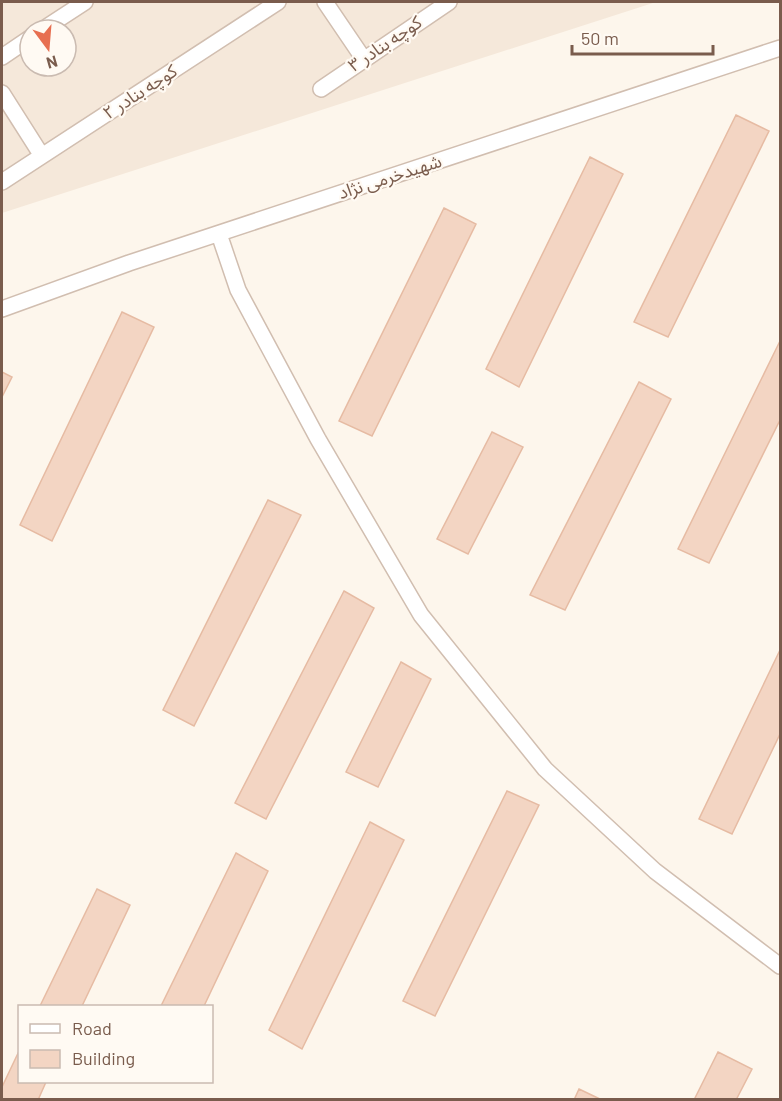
<svg xmlns="http://www.w3.org/2000/svg" width="782" height="1101" font-family="Barlow,'Noto Sans Arabic',sans-serif">
  <rect width="100%" height="100%" fill="#fdf6ec"/>
  <path fill="#f5e8da" fill-rule="evenodd" d="M2,2H656L2,213ZM30,30H66V66H30Z"/>
  <path fill="#f3d5c3" stroke="#e6bba3" stroke-width="1.5" d="M736,115L769,131L668,337L634,322Z
    M590,157L623,174L519,387L486,369Z
    M444,208L476,224L372,436L339,421Z
    M122,312L154,327L52,541L20,525Z
    M780,341V420L709,563L678,549Z
    M2,372L12,377L2,397Z
    M639,382L671,399L565,610L530,595Z
    M492,432L523,447L468,554L437,539Z
    M268,500L301,515L194,726L163,710Z
    M344,591L374,608L266,819L235,803Z
    M780,650V734L732,834L699,819Z
    M401,662L431,679L378,787L346,772Z
    M507,791L539,805L435,1016L403,1001Z
    M370,822L404,840L302,1049L269,1030Z
    M236,853L268,871L204,1006H161Z
    M97,889L130,905L82,1006H40Z
    M20,1049V1082H46L38,1100H2V1087Z
    M718,1052L752,1069L736,1100H694Z
    M579,1089L602,1100H574Z"/>
  <g fill="none" stroke-linecap="round" stroke-linejoin="round">
    <g stroke="#d1beb0" stroke-width="18">
      <path id="street" d="M325,2L363,58
        M42,30L85,2
        M2,57L30,38
        M321,89L449,2
        M2,93L42,156
        M2,182L278,2
        M219,234L238,290L318,439L421,615L545,769L655,871L780,966
        M2,309L129,263L780,48"/>
    </g>
    <use href="#street" stroke="#fff" stroke-width="15"/>
  </g>
  <g text-anchor="middle" stroke-width="4.5" stroke-linejoin="round" paint-order="stroke">
    <g font-size="18" fill="#7a5c4d" stroke="#fffaf3">
      <text transform="translate(385 44) rotate(-34)" y="6">کوچه بنادر ۳</text>
      <text transform="translate(140 92) rotate(-33)" y="6">کوچه بنادر ۲</text>
      <text transform="translate(390 177) rotate(-18)" y="6">شهیدخرمی نژاد</text>
    </g>
  </g>
  <rect width="782" height="1101" fill="none" stroke="#7a5c4d" stroke-width="6"/>
  <rect x="18" y="1005" width="195" height="78" fill="#fffaf3" stroke="#cabbb1" stroke-width="1.5"/>
  <rect x="30" y="1024" width="30" height="9" fill="#ffffff" stroke="#cabbb1" stroke-width="1.5"/>
  <text x="72" y="1035" font-size="18" fill="#7a5c4d">Road</text>
  <rect x="30" y="1050" width="30" height="18" fill="#f3d5c3" stroke="#cabbb1" stroke-width="1.5"/>
  <text x="72" y="1065" font-size="18" fill="#7a5c4d">Building</text>
  <g transform="translate(48 48) rotate(164)"><circle r="28" fill="#fffaf3" stroke="#cabbb1" stroke-width="1.5"/>
  <path d="M0-4.5L10 22L0 15L-10 22Z" fill="#e76f51"/>
  <text y="-9" font-size="16" font-weight="bold" text-anchor="middle" fill="#7a5c4d">N</text>
  </g>
  <path d="M572 45v9h141v-9" fill="none" stroke="#7a5c4d" stroke-width="3"/>
  <text x="581" y="45" font-size="18" fill="#7a5c4d" stroke="#fffaf3" stroke-width="4.5" paint-order="stroke">50 m</text>
</svg>
